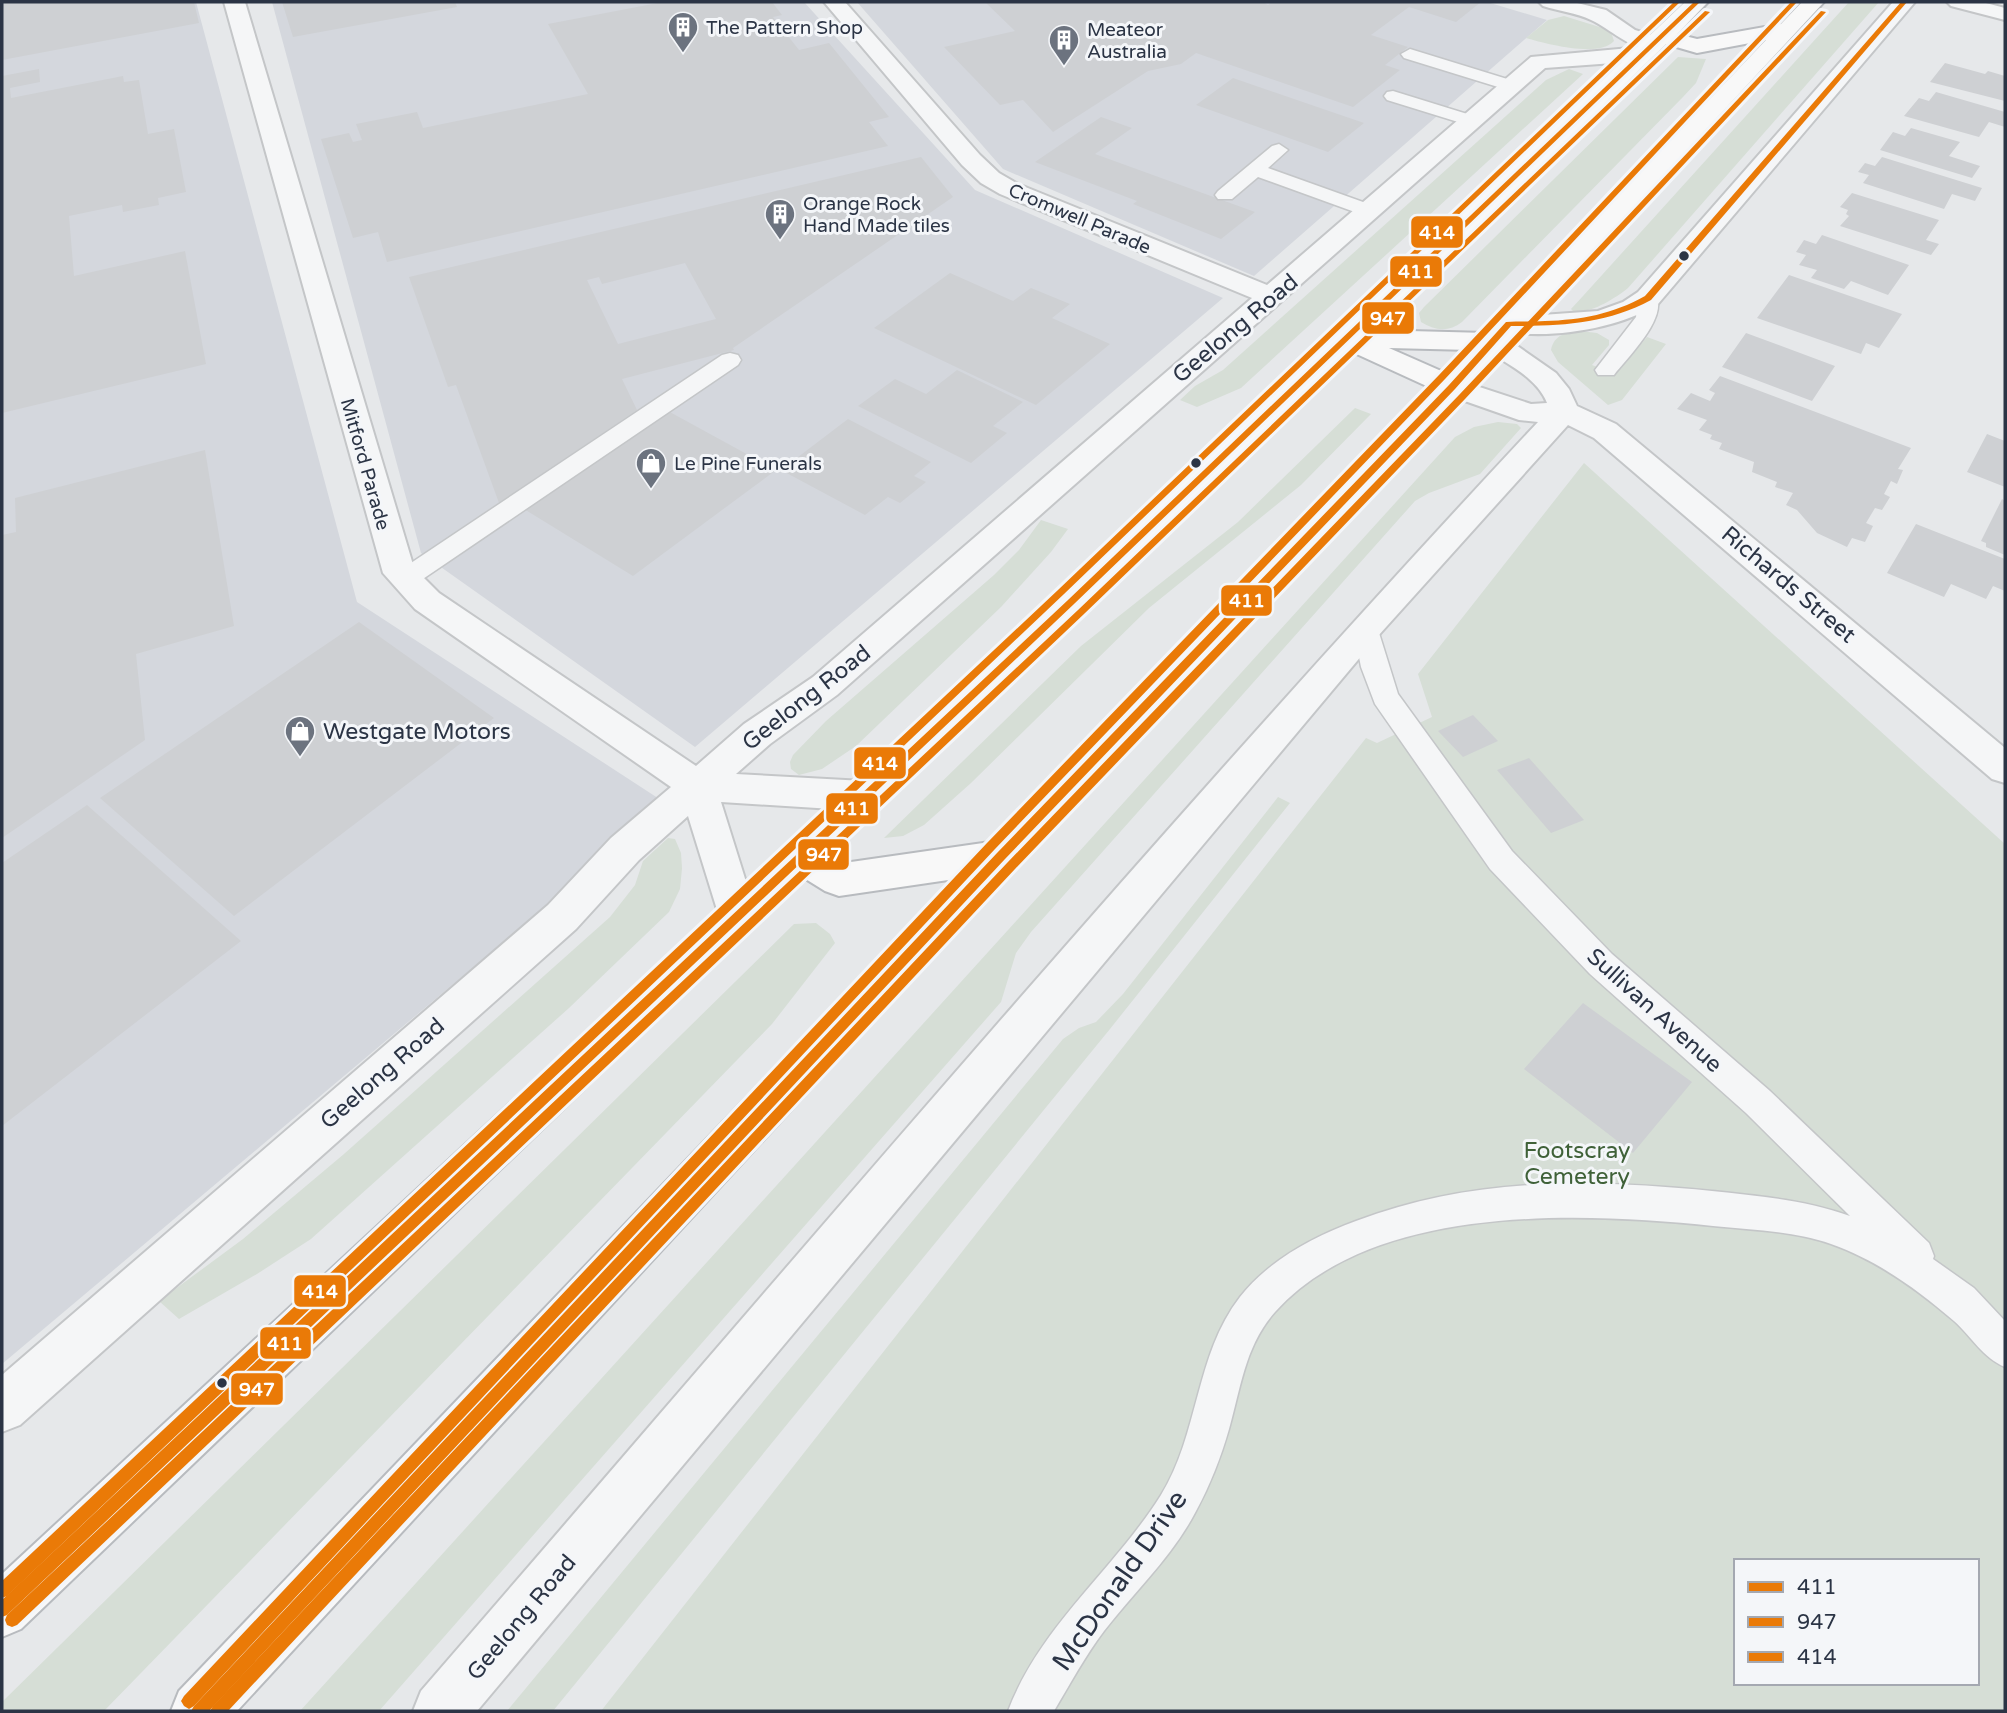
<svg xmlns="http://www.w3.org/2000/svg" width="2007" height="1713" font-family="'Varela Round',sans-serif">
  <rect width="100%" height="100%" fill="#e6e8ea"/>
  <path fill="#d4d7dd" d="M2,2H196L357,602L667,804L2,1364Z
    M272,2H804L975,190L1223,298L695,747L421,553Z
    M857,2H1487L1547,20L1254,276L1003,169Z"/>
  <path fill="#d6ded6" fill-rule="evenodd" d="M1849,2H1879L1628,288C1614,299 1591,314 1573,311L1571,309L1583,296Z
    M1564,16L1606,29L1611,32L1614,41C1599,58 1547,44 1526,38L1548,20Z
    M1678,57L1706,59L1696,83L1683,97L1462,322C1449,332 1435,331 1421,322L1419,313L1424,307Z
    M1569,69L1583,74L1241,388L1197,407L1180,400L1195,386L1223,370L1546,80Z
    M1580,331L1597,333L1609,340V345L1592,365L1616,374L1647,337L1666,344L1622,400L1608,405L1558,362L1551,350C1554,335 1566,332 1580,331Z
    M1355,408L1371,414L1301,485L1149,608L971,783L924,825L903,836L884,838L1081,646L1238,522Z
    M1498,422L1517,424L1521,428L1480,474L1429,493L1415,501L1031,932L1016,953L1001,1002L379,1711H300L1455,437L1474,427Z
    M1584,463L2005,844V1711H601L1366,738L1377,743L1432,717L1418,674ZM1736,1561H1977V1683H1736Z
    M1041,520L1068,529L1051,552L1001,607L856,746L822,769L799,775L791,769L790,762L793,755L826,721L994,575L1019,550Z
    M1278,797L1290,803L1110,1029L553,1711H507L1063,1039L1079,1028L1096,1022L1123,994Z
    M668,838L675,839L681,853L682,868L680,889L669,912L569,1008L311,1239L257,1274L179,1319L159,1301L243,1239L344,1154L610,917L635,885L643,861Z
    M816,923L830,934L835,943L772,1024L104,1711H2V1702L794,924Z"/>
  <path fill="#ced0d3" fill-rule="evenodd" d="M2,2H194L199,23L2,60Z
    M282,2H455L457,7L293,37Z
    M663,2H772L782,15L773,17L799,50L829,43L889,117L869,122L888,146L387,262L378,232L353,238L321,139L349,133L353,142L362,140L356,124L417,112L423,128L588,94L548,24Z
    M985,2H1263L1268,5L1272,2H1481L1456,22L1409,7L1371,35L1408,47L1385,65L1400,70L1353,107L1196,53L1181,64L1148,71L1053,132L1023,100L1000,105L944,47L1015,31Z
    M1945,63L1985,74L1988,71L2005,76V101L1930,82Z
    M39,69L40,82L10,88L11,98L123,76L124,82L139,80L148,134L174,129L186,192L158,198L159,205L123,212L122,205L69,216L74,276L185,251L206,364L2,413V76Z
    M1233,78L1364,123L1328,152L1196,105Z
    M1936,92L2005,112V127L1989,122L1979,137L1904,116L1919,98L1929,101Z
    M1101,117L1132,128L1095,154L1255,212L1221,239L1133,204L1137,201L1035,162Z
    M1911,128L1960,142L1949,156L1980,166L1972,178L1880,150L1893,132L1905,136Z
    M921,157L953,197L733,348L734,350L622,379L637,410L499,503L456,385L448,387L409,277ZM685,263L716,319L618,344L587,280L599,277L602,284Z
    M1882,157L1982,188L1975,201L1952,194L1944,209L1863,183L1869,175L1858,172L1865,163L1875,166Z
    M1852,193L1939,220L1926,240L1939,244L1931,255L1840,226L1849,216L1846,214L1848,210L1840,207Z
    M1822,235L1909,265L1888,295L1851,281L1844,289L1811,278L1817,270L1799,265L1806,255L1796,252L1804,240L1816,244Z
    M950,273L1013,301L1031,288L1070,304L1052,318L1110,344L1036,405L874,328Z
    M1789,275L1902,314L1879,348L1866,343L1861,354L1757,318Z
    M1746,333L1835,366L1812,401L1722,367Z
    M957,370L1023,402L993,426L1007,433L971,463L858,406L895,379L926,394Z
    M1720,376L1911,448L1898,469L1903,470L1897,484L1891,481L1884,494L1890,497L1882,510L1875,508L1866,523L1873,526L1865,542L1852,538L1847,547L1817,533L1797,510L1786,505L1793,493L1775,487L1777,482L1752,472L1754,462L1719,449L1722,443L1710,439L1712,435L1699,430L1707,420L1677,409L1691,393L1710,401L1715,393L1709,390Z
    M668,411L776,470L633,576L524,509Z
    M848,419L931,462L914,476L926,482L900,503L888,497L865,515L781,470Z
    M1987,434L2005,441V487L1967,472Z
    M205,450L234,626L136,654L145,740L2,838V535L16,532L15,498Z
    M2002,499L2005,501V555L1986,547V543L1981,541Z
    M1916,524L2005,559V591L1993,586L1986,599L1951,584L1944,597L1887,573Z
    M359,622L494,718L234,916L100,798Z
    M1473,715L1498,741L1463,757L1438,731Z
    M1529,758L1584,820L1551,833L1497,770Z
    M87,805L241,941L2,1126V863Z
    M1583,1003L1692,1082L1633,1153L1524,1069Z"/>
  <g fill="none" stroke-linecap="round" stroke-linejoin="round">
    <g stroke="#c4c6c8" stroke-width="3">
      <path id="lane" d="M1410,49L1517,82L1520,86L1511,91L1404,58L1401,54Z
        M1393,91L1477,117L1480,121L1471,126L1387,100L1384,96L1387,92Z
        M1279,144L1288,150L1268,168L1377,207L1380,211L1377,215H1363L1258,177L1232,199H1218L1215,195L1218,191L1272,146Z
        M1648,292L1655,294C1670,316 1628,357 1614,375H1598L1595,370L1636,317L1638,298L1641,294Z
        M730,353L738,355L741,360L738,365L414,585L405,588L396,585L392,579L396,573L722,355Z
        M1366,618L1375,620L1398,694L1512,851L1612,954L1770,1091L1929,1243L1934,1256L1933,1259L1974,1288L2005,1321V1367C1983,1358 1972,1337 1954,1321C1918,1290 1877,1260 1831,1244C1794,1231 1752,1230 1713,1226C1580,1212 1373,1203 1275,1312C1245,1346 1241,1387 1229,1429C1221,1457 1210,1485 1196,1511C1173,1556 1135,1591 1104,1631C1085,1656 1070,1684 1054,1711H1008C1040,1626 1114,1570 1161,1495C1199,1434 1195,1355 1240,1297C1269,1260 1313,1237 1356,1221C1473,1177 1589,1179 1712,1191C1760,1196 1805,1200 1850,1216L1746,1113L1590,974L1490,869L1375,704L1361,667L1353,627L1357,620Z"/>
    </g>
    <g stroke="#c4c6c8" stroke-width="4">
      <path id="street" d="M224,2H245L414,568L439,593L696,766L744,724L813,677L1252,298L1000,194L981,183L962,165L824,2H845L980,155L999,173L1018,184L1267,285L1531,57L1641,47L1649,49L1652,54L1649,59L1641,61L1545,68L837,695L770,744L736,774L864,781L877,786L883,796L877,806L864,811L721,802L757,917L751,929L737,934L723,929L688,816L639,860L576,929L20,1425L2,1432V1375L548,905L611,838L671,787L415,609L383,573Z
        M1539,2H1573L1606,10L1635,30L1661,38L1664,43L1661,48C1633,54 1613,30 1591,20C1577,13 1558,11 1543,6Z
        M1893,2H1915L1658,304C1619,329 1545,341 1499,330L1495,324L1499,318L1598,311L1623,302L1638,292Z
        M1947,2H1982L2005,8V20L1951,6Z
        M1493,334L1503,336L1556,373L1569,389L1577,406L1616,424L2005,748V783L1992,779L1594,438L1568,425L1378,636L477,1711H413L421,1691C790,1265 1153,834 1538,422L1519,420L1442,393L1438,387L1442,381L1452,378L1531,404L1547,403C1537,377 1505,363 1483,348L1479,342L1483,336Z"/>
    </g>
    <g stroke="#b8bbbf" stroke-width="4">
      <path id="highway" d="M1685,2H1708L1677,34L1697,39L1781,24L1802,2H1824L1462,393L1015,867L237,1711H171L179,1691L955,879L839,896L825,891L804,878L21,1629L2,1637V1574L1059,594ZM1766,40L1487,333L1371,330L1666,44L1697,53ZM1389,348L1471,350L1448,374ZM1350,351L1433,389L990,842L844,863L829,854Z"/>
    </g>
    <use href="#lane" fill="#f5f6f7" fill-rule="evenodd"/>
    <use href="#street" fill="#f5f6f7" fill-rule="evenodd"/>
    <use href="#highway" fill="#f8f8f8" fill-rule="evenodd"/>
    <g stroke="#f4f6f9" stroke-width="6">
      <path id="bus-1" d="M1694,2H1700L1074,604L7,1615L2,1617V1600L1068,600Z
        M1901,2H1907L1651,300C1606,324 1561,326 1511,326L1455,389L1005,859L209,1711H191L194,1706L997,853L1449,385L1506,322C1519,321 1532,322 1545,321C1581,320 1613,314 1645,296Z"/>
    </g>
    <g stroke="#f4f6f9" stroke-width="6">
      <path id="bus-2" d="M1705,11L1710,12L1084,614L17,1625L12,1627L7,1625L5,1620L7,1615L1078,610Z
        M1821,11L1826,12L1465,399L1015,869L228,1711H210L213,1706L1007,863L1459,395Z"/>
    </g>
    <g stroke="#f4f6f9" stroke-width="6">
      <path id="bus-3" d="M1674,2H1680L1064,594L7,1596L2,1598V1581L1058,590Z
        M1791,2H1797L1445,379L995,849L194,1706L189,1709L184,1706L181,1701L184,1696L987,843L1439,375Z"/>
    </g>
    <use href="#bus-1" fill="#ea7a07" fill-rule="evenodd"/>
    <use href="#bus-2" fill="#ea7a07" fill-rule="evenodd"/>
    <use href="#bus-3" fill="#ea7a07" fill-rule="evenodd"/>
  </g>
  <defs>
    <g id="building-pin" transform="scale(1.575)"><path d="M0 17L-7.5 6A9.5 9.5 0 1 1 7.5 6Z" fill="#6c737f" stroke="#f4f6f9"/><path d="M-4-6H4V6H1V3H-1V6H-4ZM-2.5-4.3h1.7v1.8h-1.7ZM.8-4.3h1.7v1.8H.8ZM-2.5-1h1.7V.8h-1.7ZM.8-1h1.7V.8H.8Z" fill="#fff"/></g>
    <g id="shop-pin" transform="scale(1.575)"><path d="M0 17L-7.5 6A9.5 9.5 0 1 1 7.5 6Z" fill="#6c737f" stroke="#f4f6f9"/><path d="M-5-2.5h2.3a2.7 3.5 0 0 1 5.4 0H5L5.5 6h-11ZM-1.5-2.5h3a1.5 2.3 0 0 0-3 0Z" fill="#fff"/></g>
  </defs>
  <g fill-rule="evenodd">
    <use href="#building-pin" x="683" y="27"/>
    <use href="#building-pin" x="1064" y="40"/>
    <use href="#building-pin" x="780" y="214"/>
    <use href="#shop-pin" x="651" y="463"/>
    <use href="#shop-pin" x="300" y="731"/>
  </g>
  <g fill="#2b3445" stroke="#f4f6f9" stroke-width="2.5">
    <circle cx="1684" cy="256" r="6"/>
    <circle cx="1196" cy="463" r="6"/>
    <circle cx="222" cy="1383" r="6"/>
  </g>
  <g text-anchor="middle" stroke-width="6" stroke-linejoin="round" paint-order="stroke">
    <g font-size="19" fill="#2b3445" stroke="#f4f6f9" text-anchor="start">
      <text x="706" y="34">The Pattern Shop</text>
      <text x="1087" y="36">Meateor<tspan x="1087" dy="22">Australia</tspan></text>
      <text x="803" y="210">Orange Rock<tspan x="803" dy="22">Hand Made tiles</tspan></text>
      <text x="674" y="470">Le Pine Funerals</text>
    </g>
    <g font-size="19" fill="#2b3445" stroke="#f4f6f9">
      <text transform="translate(1080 218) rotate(23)" y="7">Cromwell Parade</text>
      <text transform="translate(366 464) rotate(74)" y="7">Mitford Parade</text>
    </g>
    <g font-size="23" fill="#2b3445" stroke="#f4f6f9">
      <text transform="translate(1235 328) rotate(-40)" y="8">Geelong Road</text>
      <text transform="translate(1789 584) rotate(40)" y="8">Richards Street</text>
      <text transform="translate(806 697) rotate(-38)" y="8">Geelong Road</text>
      <text transform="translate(1655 1010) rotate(42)" y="8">Sullivan Avenue</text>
      <text transform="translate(382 1073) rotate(-41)" y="8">Geelong Road</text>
      <text transform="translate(521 1617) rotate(-50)" y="8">Geelong Road</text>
    </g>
    <g font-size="23" fill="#2b3445" stroke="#f4f6f9" text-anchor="start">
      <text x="323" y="739">Westgate Motors</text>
    </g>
    <g font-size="23" fill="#3f6138" stroke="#f4f6f9">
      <text x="1577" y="1158">Footscray<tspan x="1577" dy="26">Cemetery</tspan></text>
    </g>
    <g font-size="28" fill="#2b3445" stroke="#f4f6f9">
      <text transform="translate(1119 1580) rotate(-55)" y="10">McDonald Drive</text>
    </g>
  </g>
  <g stroke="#f4f6f9" stroke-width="2.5">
    <rect x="1410" y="215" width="54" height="34" rx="7" fill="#ea7a07"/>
    <rect x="1389" y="255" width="54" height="33" rx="7" fill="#ea7a07"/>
    <rect x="1361" y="301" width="54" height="34" rx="7" fill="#ea7a07"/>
    <rect x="1220" y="584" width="53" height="33" rx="7" fill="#ea7a07"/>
    <rect x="853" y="746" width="54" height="34" rx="7" fill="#ea7a07"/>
    <rect x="825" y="792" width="54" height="33" rx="7" fill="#ea7a07"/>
    <rect x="797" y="838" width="53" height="33" rx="7" fill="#ea7a07"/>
    <rect x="293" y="1274" width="54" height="34" rx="7" fill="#ea7a07"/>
    <rect x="259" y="1326" width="53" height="34" rx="7" fill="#ea7a07"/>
    <rect x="230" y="1372" width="54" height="34" rx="7" fill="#ea7a07"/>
  </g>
  <g font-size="19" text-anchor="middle" font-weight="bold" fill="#fff">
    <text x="1437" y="239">414</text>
    <text x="1416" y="278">411</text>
    <text x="1388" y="325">947</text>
    <text x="1247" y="607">411</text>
    <text x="880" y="770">414</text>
    <text x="852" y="815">411</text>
    <text x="824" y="861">947</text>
    <text x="320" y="1298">414</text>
    <text x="285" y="1350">411</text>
    <text x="257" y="1396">947</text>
  </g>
  <rect width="2007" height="1713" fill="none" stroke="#2b3445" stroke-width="7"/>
  <rect x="1734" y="1559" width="245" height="126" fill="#f4f6f9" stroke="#a4a8b1" stroke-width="2"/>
  <rect x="1748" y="1582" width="35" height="10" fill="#ea7a07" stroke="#a4a8b1" stroke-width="2"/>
  <text x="1797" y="1594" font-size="21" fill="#2b3445">411</text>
  <rect x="1748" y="1617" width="35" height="10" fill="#ea7a07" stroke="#a4a8b1" stroke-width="2"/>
  <text x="1797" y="1629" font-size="21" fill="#2b3445">947</text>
  <rect x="1748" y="1652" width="35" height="10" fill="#ea7a07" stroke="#a4a8b1" stroke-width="2"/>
  <text x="1797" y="1664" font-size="21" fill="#2b3445">414</text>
</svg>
